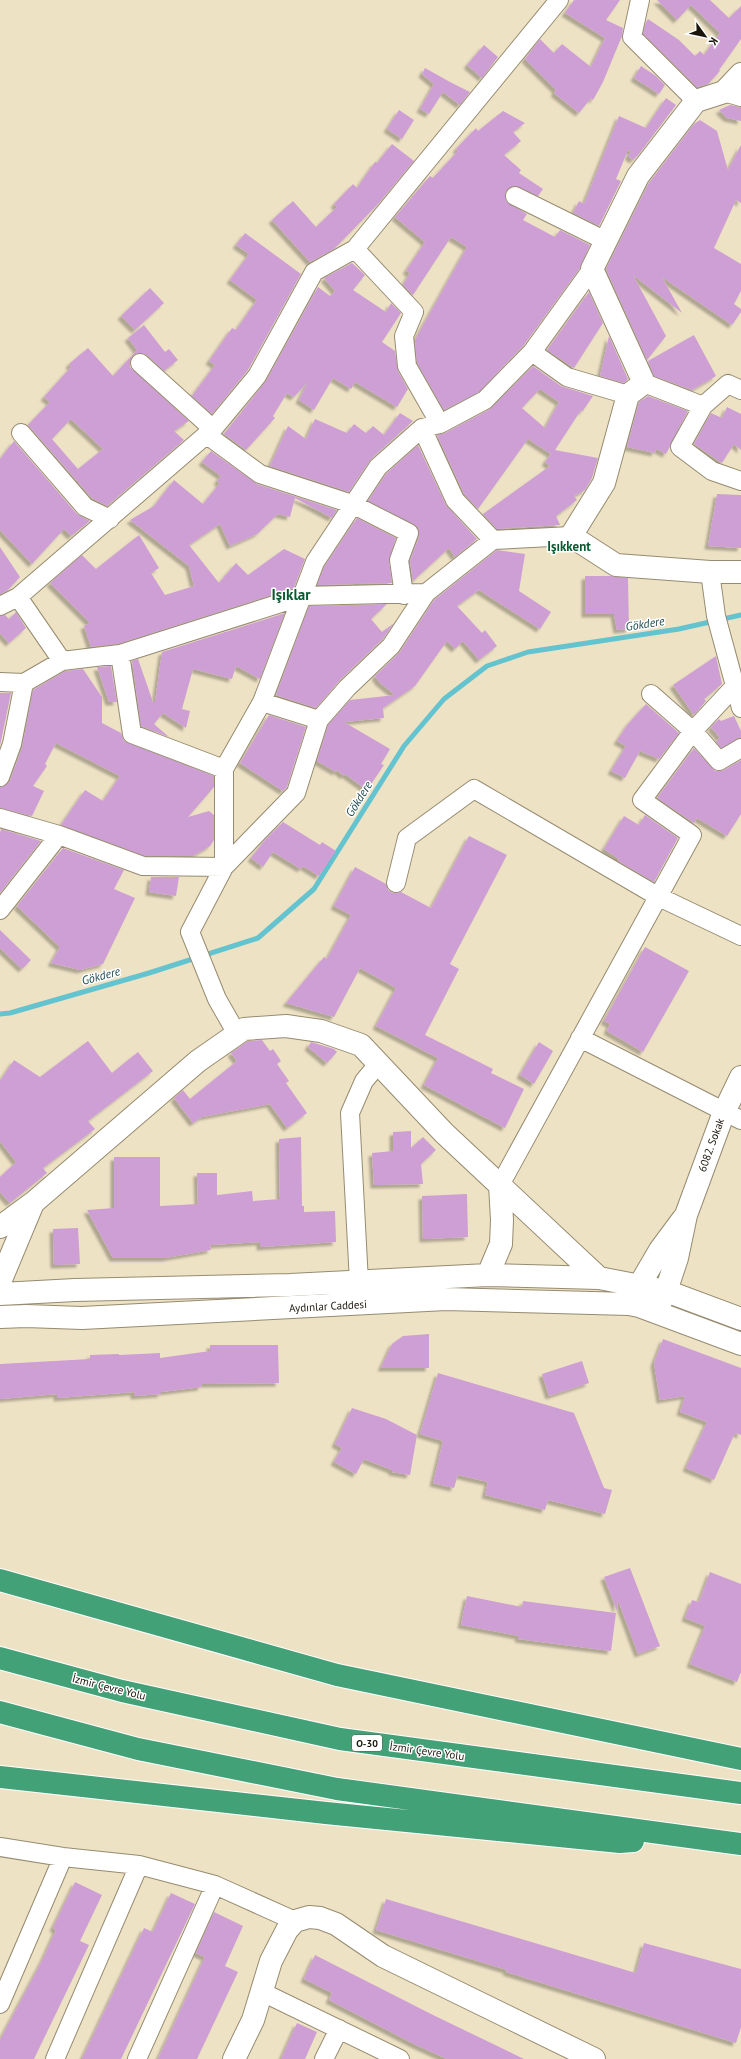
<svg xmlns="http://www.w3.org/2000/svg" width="741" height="2059" font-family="'PT Sans',sans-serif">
  <defs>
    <filter id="shadow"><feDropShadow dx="-3.5" dy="3.5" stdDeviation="1" flood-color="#0004"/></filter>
  </defs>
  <rect width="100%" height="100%" fill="#eee2c5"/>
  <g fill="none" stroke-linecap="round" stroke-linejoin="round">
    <path stroke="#63c3cf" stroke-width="5" d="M0,1014L10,1013L149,973L258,938L314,889L404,746L444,699L487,666L528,652L679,629L741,615"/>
  </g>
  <path fill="#ce9fd5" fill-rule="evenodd" filter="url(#shadow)" d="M574,0H620L606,20L623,28L622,36L603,82L593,100L591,98L579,113L554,93L556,90L525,59L540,39L554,53L562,44L591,67L605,38L565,13Z
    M657,0H710L729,18L741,6V39L719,70L720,71L708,84L697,87L643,34L646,22L648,19L679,40L695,56L700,51L704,55L720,33L691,5L677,20Z
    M484,45L498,57L482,78L467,65Z
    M641,66L656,76L665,85L659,94L634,78Z
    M425,68L450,82L470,92L460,105L443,92L429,114L420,109L434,84L422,74Z
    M666,98L676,105L639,154L633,160L628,156L631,151L628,150L616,179L621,181L599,226L573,213L579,201L584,204L619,116L646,128Z
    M730,105L741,107V121L727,118L719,110Z
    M399,110L414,120L402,139L387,129Z
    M503,111L525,123L513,132L521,141L504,155L521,170L519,173L543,189L538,196L514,186L505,192L506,201L527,214L523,220L555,237L560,230L590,245L580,268L524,345L479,392L444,410L417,363L415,340L467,247L451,237L413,295L403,285L410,273L406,271L425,242L395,217L430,176L433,178L458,151L456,149L476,128L478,131Z
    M700,120L717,131L728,170L741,145V203L736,200L714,248L741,264V291L734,304L741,309V312L732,325L662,277L682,313L633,275L666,336L647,360L606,269L649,183L694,124Z
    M392,144L414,161L379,203L334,249L310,262L272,220L293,201L316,227L337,207L334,204L353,184L357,188L375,162L377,163Z
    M245,233L301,274L248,370L212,414L192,396L215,365L209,361L232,328L236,330L257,300L230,280L249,254L236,245Z
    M352,263L365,275L353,290L386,312L391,303L401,313L382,342L395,351L398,371L408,389L397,407L355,382L351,389L333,378L314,410L299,400L308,382L294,397L287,393L273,416L275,418L246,450L224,434L266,381L318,287L330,296L335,291L324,278Z
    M150,288L164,303L135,330L121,316Z
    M589,292L603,323L574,368L547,350Z
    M144,325L165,352L169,349L178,360L164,371L147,355L137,353L132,356L130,367L189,421L174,431L184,440L107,506L92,498L28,425L50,402L44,397L71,367L69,364L88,348L113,376L137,350L128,338ZM71,419L103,449L78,469L52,439Z
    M694,335L716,376L692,390L654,376L648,361Z
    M609,336L628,379L624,383L600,376Z
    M533,366L561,386L593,396L582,412L581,410L555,450L598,458L592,478L585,490L574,496L577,500L556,516L560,525L497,529L483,514L550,466L545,462L551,454L528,439L478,509L464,494L437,435L445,433L490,409ZM540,389L559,402L545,428L522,408Z
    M648,396L688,411L666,454L656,449L655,453L627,447L639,402Z
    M727,407L741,414V450L734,444L722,463L694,444L711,413L722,418Z
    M400,413L413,421L371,459L349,492L270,466L288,426L306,439L315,419L347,433L354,424L366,433L373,426L384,435Z
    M14,441L77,514L90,521L71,536L64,529L32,564L0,530V459Z
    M418,445L446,505L477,539L455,557L449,548L413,581L410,561L419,537L418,527L368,501L386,474Z
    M211,451L257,484L337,510L332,518L295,498L290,517L278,514L257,534L230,546L220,524L189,545L219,583L236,563L248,575L284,549L305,559L294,588L118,644L91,647L84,626L90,623L50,583L82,555L96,569L139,535L159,568L151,573L165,595L194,586L189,566L130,520L154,506L174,480L203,504L220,483L217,481L221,476L202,462Z
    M717,494L741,495V548L708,546Z
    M357,518L396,538L389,561L392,583L317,585L324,567Z
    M0,547L20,577L7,591L0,594Z
    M497,550L525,554L519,591L551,612L540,629L479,590L457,606L482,633L485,630L497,646L479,660L463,641L455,649L447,641L415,686L383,708L384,718L344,722L390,749L381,764L384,765L367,790L345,774L344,776L337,770L336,772L317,761L328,725L350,700L395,695L379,682L375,676L400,652L434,600Z
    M585,576H611L628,578L629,629L617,630L614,614H585Z
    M387,604L371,619L382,632L394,623L383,639L340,680L316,708L276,695L309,606Z
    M16,612L26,628L9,643L0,633V616L5,615L9,619Z
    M285,613L260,679L236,666L232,679L193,669L182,709L190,711L186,728L163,713L154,724L169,737L141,726L132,661L138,659L153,702H155L162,652Z
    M716,656L722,684L704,699L706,701L694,715L673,685Z
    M111,666L117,702H109L97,667Z
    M83,669L102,697V723L121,733L124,741L214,776V787L188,817L209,811L214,815V840L210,846L193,856H145L61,825L85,790L103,801L120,776L56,743L45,764L47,766L33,786L44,791L32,816L0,808V787L6,785L10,781L22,748L33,690L65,671Z
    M0,693H11L0,746Z
    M646,704L679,733L659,759L640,751L625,778L611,771L626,746L617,741L628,724Z
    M269,715L306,727L287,787L283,791L240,763Z
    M734,716L741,731V738L721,748L716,741L720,738L711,727L719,719L721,721Z
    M694,748L715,771L724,770L741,760V814L727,836L697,818L694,823L657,798Z
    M645,815L678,838L654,882L618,861L619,859L604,849L624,816L639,825Z
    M283,822L320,845L322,842L336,851L319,876L303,866L301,869L273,852L263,867L251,858L265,840Z
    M1,829L41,841L0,893V833Z
    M469,836L507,855L450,964L459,969L425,1035L493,1069L491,1073L524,1089L505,1128L424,1085L438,1058L376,1026L396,988L360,968L334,1017L286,1003L324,957L327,959L351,915L334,906L355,867L386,884L388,890L393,893L401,892L431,908Z
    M63,848L124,870L114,889L135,898L103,964L80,970L51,963L60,947L17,906Z
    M151,877H179L176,896L149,892Z
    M0,930L31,960L22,969L0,948Z
    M645,947L689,971L643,1052L607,1031L610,1024L604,1021Z
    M262,1040L270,1051L273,1049L281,1061L277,1064L289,1081L286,1083L307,1113L287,1128L270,1104L202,1117L193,1123L174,1098L183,1090L190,1099L237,1061L231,1053L248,1041Z
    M88,1041L112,1073L138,1052L153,1071L88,1121L95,1129L43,1168L47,1173L10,1203L0,1192V1177L16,1162L0,1141V1081L14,1060L40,1077Z
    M311,1042L334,1049L337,1052L327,1063L308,1047Z
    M539,1042L553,1051L534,1084L520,1075Z
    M411,1131V1148L423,1137L436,1150L421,1164L423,1184L374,1185L372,1153L393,1151V1132Z
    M301,1137L302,1206H304V1212L335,1211L336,1242L260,1247V1242L210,1245L211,1250L165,1258H113L87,1210L114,1208V1157H160V1206L198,1204L197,1173H217V1195L252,1191L253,1201L280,1199L279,1139Z
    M467,1194L468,1237L423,1239L422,1196Z
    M78,1228L80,1264L54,1265L53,1229Z
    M429,1334V1368H381L392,1344L403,1336Z
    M663,1339L741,1368V1435L735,1433L714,1480L686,1468L707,1422L680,1412L685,1396L660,1400L654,1363Z
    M210,1345H278L279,1383L201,1384L202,1387L161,1392V1394L134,1396V1392L57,1398V1394L0,1399V1364L90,1359V1355L119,1354V1355L160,1353V1358L210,1351Z
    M582,1361L589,1383L549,1396L542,1374Z
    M438,1373L574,1413L604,1488L612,1490L605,1514L548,1500L545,1510L485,1495L488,1482L458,1475L454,1488L433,1483L443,1441L420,1434Z
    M352,1408L386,1419L417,1435L410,1475L392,1472V1470L364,1459L356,1474L334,1462L342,1448L335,1444Z
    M630,1568L660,1646L638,1654L618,1600L617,1611L604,1577Z
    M710,1572L741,1584V1672L737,1682L690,1664L705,1626L685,1618L692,1600L699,1602Z
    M467,1596L522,1607L523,1601L616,1613L611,1651L518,1639L519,1636L461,1625Z
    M75,1882L102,1895L80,1941L89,1945L34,2059H0V2040L43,1959L56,1930L53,1928Z
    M171,1893L195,1904L121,2059H82L144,1928L153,1932Z
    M386,1899L636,1973L644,1943L741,1969V2027L736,2043L506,1972L507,1970L376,1930Z
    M214,1912L243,1926L225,1966L238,1972L197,2059H158L205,1957L196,1953Z
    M315,1955L433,2015L524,2059H447L414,2044L329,2000L332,1993L304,1979Z
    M297,2023L317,2032L305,2059H281Z"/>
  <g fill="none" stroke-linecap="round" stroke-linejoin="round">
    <g stroke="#968b70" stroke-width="20">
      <path id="street" d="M640,0L632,37L696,101
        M724,92L741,97
        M515,196L606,241
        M355,249L414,312L404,336L407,366L440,424
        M532,352L567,377L628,395
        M140,363L213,429
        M644,383L703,406L728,384L741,390
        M703,406L680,447L712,471L741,481
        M422,428L455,500L493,540
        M21,433L85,507L110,519
        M207,435L260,474L352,504L409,533L399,560L404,595
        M710,572L716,616L741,708
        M18,597L62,661
        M0,606L18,597L213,429L257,376L314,272L355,249L559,0
        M120,654L132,734L224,769
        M0,682L24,683L62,661L120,654L303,596L426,593L493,540L571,536
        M651,694L693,731L719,761L741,748
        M262,702L319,720
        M0,777L12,744L24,683
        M0,818L59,835L143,866L224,867L296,793L319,720L347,688L391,646L426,593
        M396,883L407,838L474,789L659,897L741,936
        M0,910L59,835
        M237,1034L217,999L190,932L224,867V769L262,702L315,562L378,467L422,428L440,424L485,400L532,352L592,269
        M580,1038L741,1120
        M500,1185L692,835L642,800L693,731L736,685H741
        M359,1282L350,1113L364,1081L379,1063
        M0,1847L63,1857L139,1865L215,1885L295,1921
        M262,1992L400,2059
        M0,2004L63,1857
        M55,2059L139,1865
        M137,2059L215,1885
        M324,2059L339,2029"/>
    </g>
    <g stroke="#968b70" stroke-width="24">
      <path id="secondary" d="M741,74L724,92L696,101L638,176L592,269L644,383L628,395L604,483L571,536L616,565L710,572H741
        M0,1227L33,1203
        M488,1275L501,1244L502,1220L500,1185
        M0,1282L33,1203L198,1061L244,1029L286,1026L321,1031L361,1045L444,1133L599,1278
        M0,1294L75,1290L290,1285L488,1275L599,1278L666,1291L741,1319
        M632,1298L660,1250L683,1219
        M660,1303L666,1291L677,1258L686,1215L724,1112L741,1077
        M0,1317L26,1316L82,1318L446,1299L629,1304L639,1306L741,1344
        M234,2059L253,2020L271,1961L287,1930L295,1921L309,1917L320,1918L336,1924L383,1956L594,2059"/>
    </g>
    <g stroke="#fff" stroke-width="24">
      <path id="highway" d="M0,1580L337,1675L741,1759
        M0,1658L122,1691L340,1739L741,1793
        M0,1712L138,1749L337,1789L741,1844
        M0,1777L326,1813L620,1842L633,1841"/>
    </g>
    <use href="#street" stroke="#fff" stroke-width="18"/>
    <use href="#secondary" stroke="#fff" stroke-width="22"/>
    <use href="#highway" stroke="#42a176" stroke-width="22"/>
  </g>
  <g text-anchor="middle" stroke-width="3" stroke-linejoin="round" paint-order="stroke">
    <rect fill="#fff" stroke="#5f5c55" stroke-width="1" x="352" y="1735" width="30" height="16" rx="3"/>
    <g font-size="10" font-weight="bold" fill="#1a160c">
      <text x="367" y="1747">O-30</text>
    </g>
    <g font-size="11" fill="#1a160c" stroke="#fff">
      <text transform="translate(711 1145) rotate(-70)" y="4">6082. Sokak</text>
      <text transform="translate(328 1306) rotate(-3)" y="4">Aydınlar Caddesi</text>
      <text transform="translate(109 1687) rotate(14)" y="4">İzmir Çevre Yolu</text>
      <text transform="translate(427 1751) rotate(8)" y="4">İzmir Çevre Yolu</text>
    </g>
    <g font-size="12" font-style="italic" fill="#204c51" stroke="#fff">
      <text transform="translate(645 624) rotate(-9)" y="4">Gökdere</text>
      <text transform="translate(359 799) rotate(-58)" y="4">Gökdere</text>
      <text transform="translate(101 976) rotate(-15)" y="4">Gökdere</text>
    </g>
    <g font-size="13" font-weight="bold" fill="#0a5b32" stroke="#fff">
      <text x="569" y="551">Işıkkent</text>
    </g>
    <g font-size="15" font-weight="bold" fill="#0a5b32" stroke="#fff">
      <text x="291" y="600">Işıklar</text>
    </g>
  </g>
  <g transform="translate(705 36) rotate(123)" stroke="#ffffff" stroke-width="3" paint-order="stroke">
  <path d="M0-3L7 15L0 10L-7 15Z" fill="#1a160c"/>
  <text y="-6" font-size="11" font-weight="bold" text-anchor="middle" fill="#1a160c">K</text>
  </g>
</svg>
